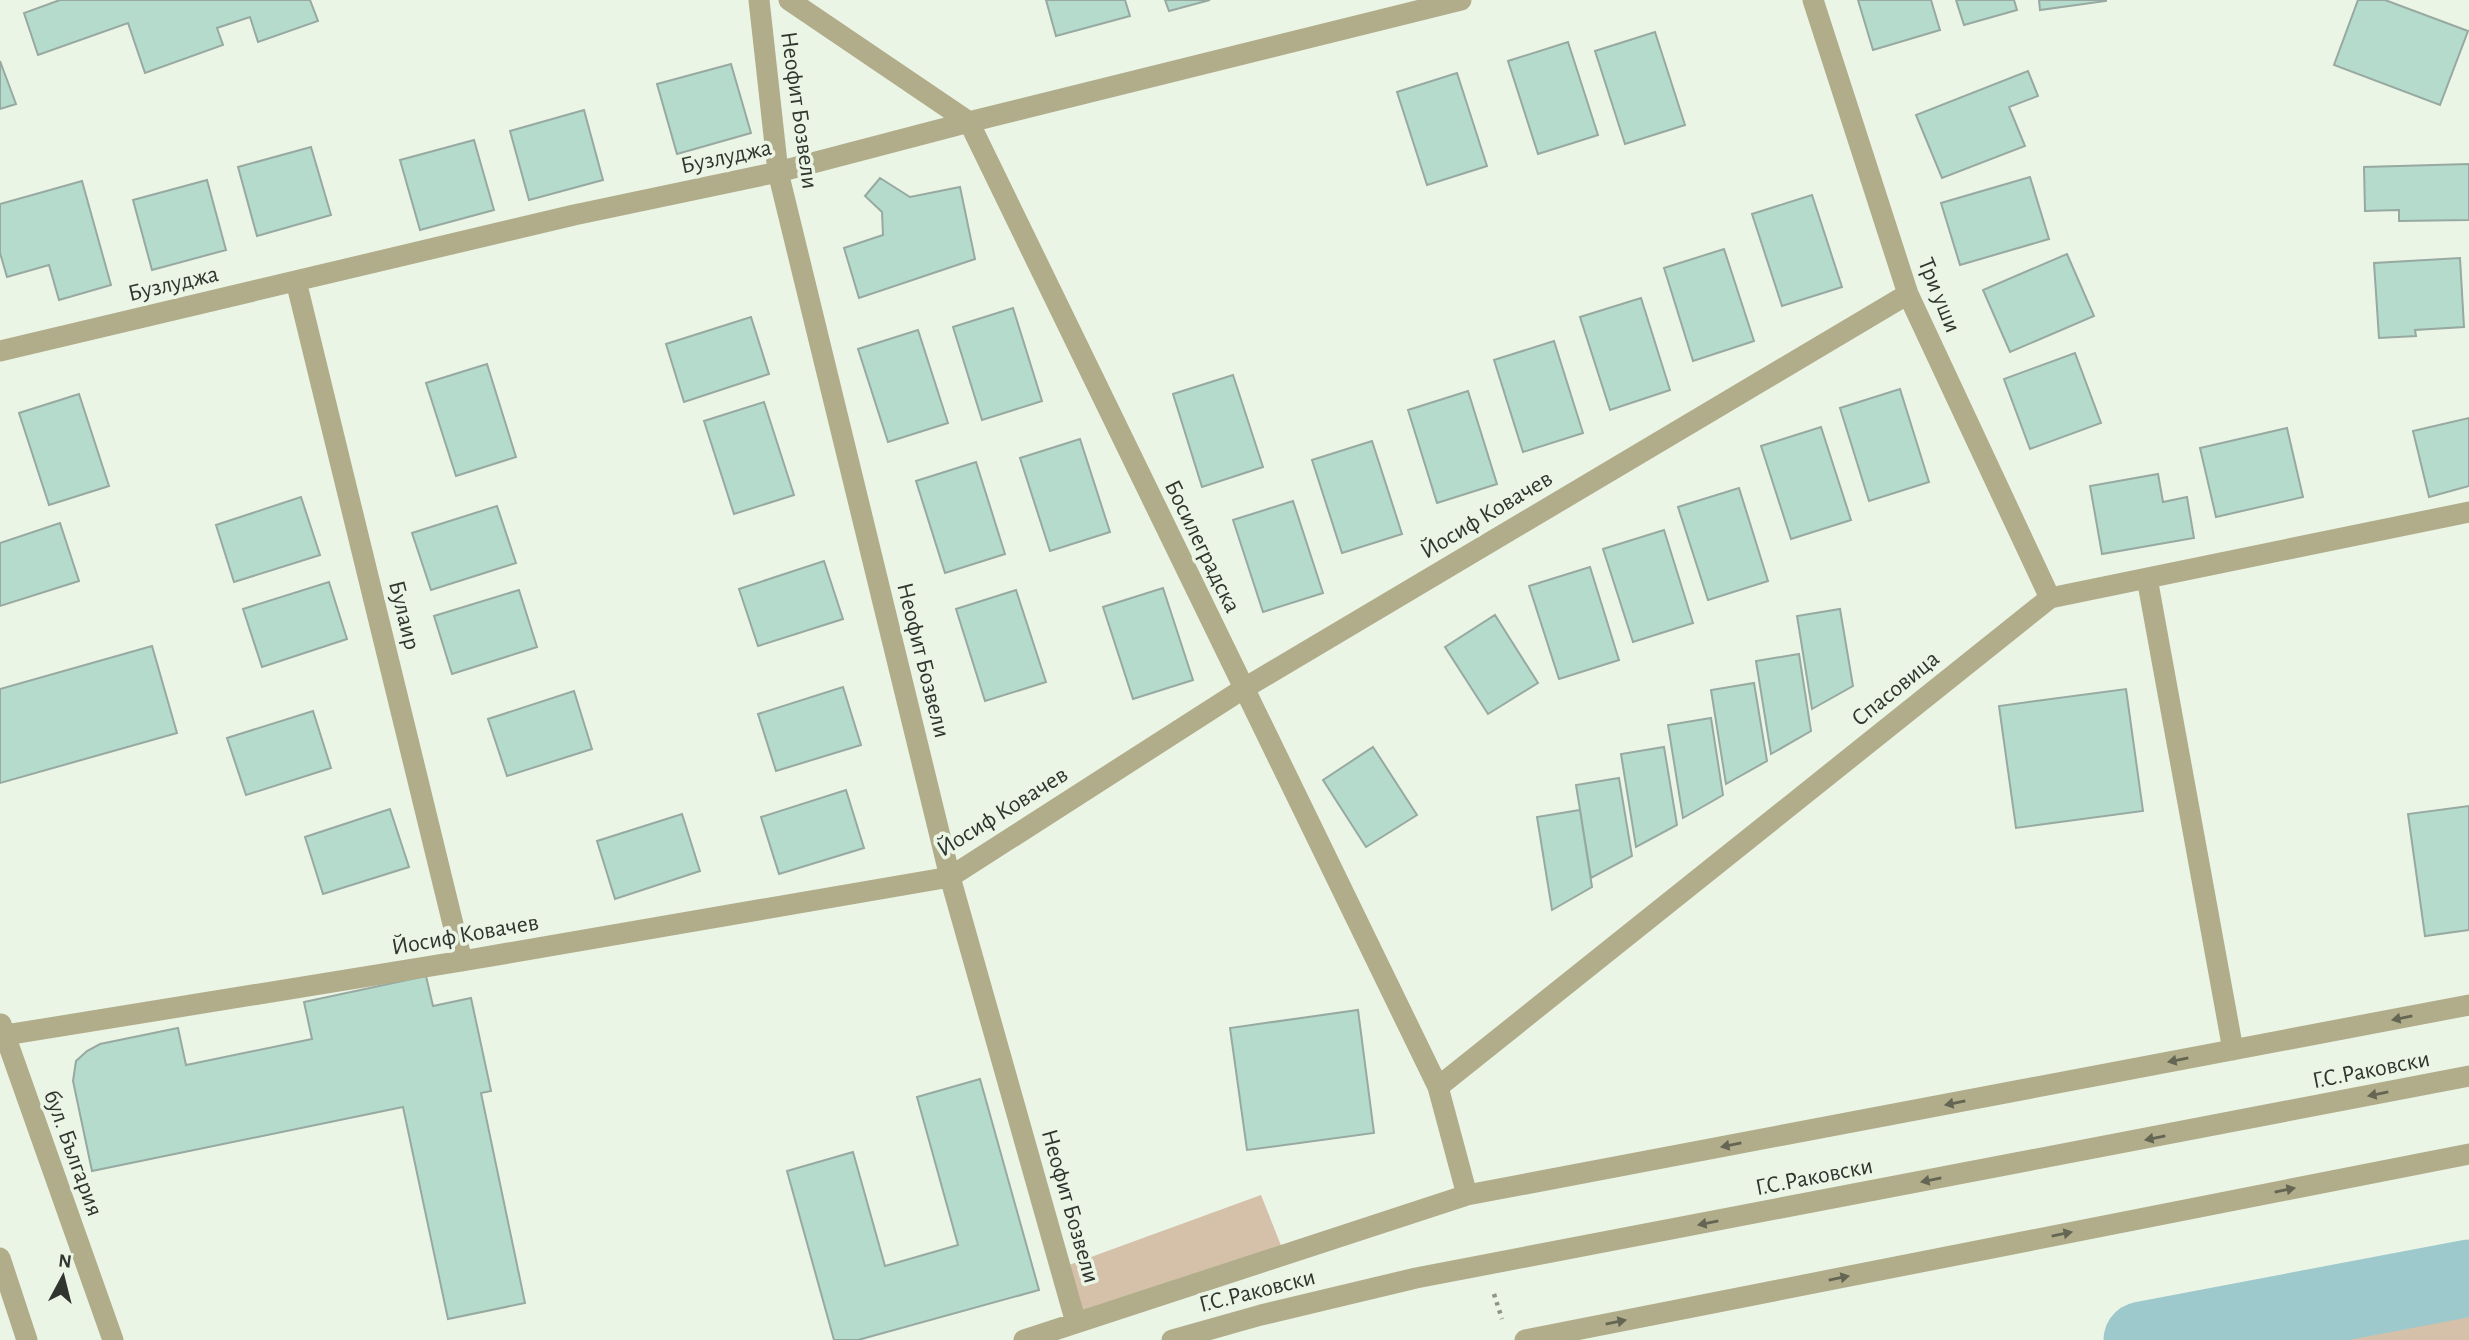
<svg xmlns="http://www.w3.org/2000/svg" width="2469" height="1340" font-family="'Alegreya Sans',sans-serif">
  <rect width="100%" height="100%" fill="#ebf5e6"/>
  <path fill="#d5c0a9" d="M1261,1195L1282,1248L1080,1313L1069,1265Z
    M2469,1277V1340H2140Z"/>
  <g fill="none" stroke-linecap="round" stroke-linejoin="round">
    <path stroke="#9dc8cc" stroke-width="77" d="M2142,1340L2469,1278"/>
  </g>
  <path fill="#b4dbcc" stroke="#97a9a1" stroke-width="2" d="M60,0H310L318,21L258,42L250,17L217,28L223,45L145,73L128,23L38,55L24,13Z
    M1046,0H1125L1130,16L1056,36Z
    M1165,0H1210L1169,11Z
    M1858,0H1931L1940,30L1873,50Z
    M1956,0H2014L2017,10L1964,25Z
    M2039,0H2106V1L2040,10Z
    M2358,0H2385L2468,31L2440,105L2334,65Z
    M1655,32L1685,125L1625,144L1595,51Z
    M1568,42L1598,135L1538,154L1508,61Z
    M0,61L16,104L0,109Z
    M731,64L751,133L677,154L657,84Z
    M2028,71L2038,96L2009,107L2025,146L1942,178L1916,115Z
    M1457,73L1487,166L1427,185L1397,92Z
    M584,110L603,180L529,200L510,131Z
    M474,140L494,210L420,230L400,160Z
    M311,147L331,215L257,236L238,167Z
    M2469,164V220L2399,221V210L2365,211L2364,167Z
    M2030,177L2049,239L1960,265L1941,203Z
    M880,178L910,197L960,187L975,259L859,298L844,248L883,235L882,212L865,196Z
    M207,180L226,250L152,270L133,200Z
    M82,181L111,285L59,300L49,265L7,277L0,253V204Z
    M1812,195L1842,287L1782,306L1752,214Z
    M1724,249L1754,341L1693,361L1664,268Z
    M2067,254L2094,316L2010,352L1983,290Z
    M2460,258L2464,327L2415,330L2416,336L2379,338L2374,263Z
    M1641,298L1670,390L1610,410L1580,317Z
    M1013,308L1042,401L982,420L953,327Z
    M751,317L769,374L684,402L666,344Z
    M918,330L948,423L888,442L858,349Z
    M1554,341L1583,433L1523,452L1494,360Z
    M2075,353L2101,423L2030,449L2004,379Z
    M487,364L516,457L456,476L426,383Z
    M1233,375L1263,467L1202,487L1173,394Z
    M1900,389L1929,482L1869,501L1840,408Z
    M1468,391L1497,484L1437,503L1408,410Z
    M79,394L109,486L49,505L19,413Z
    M764,402L794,495L734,514L704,421Z
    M2469,418V486L2429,497L2413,431Z
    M1821,427L1851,520L1791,539L1761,446Z
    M2287,428L2303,497L2216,517L2200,448Z
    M1080,439L1110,532L1050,551L1020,458Z
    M1372,441L1402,534L1342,553L1312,460Z
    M976,462L1005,554L945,573L916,481Z
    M2158,474L2163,502L2187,497L2194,538L2102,554L2090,486Z
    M1739,488L1768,581L1708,600L1678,507Z
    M301,497L320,555L234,582L216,525Z
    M1293,501L1323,593L1263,612L1233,520Z
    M497,506L516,563L431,590L412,533Z
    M60,523L79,581L0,606V543Z
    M1664,530L1693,623L1633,642L1603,549Z
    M824,561L843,619L758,646L739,589Z
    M1590,567L1619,660L1559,679L1529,586Z
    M329,582L347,639L262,667L243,609Z
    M1163,588L1193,680L1133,699L1103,607Z
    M519,590L537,647L452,674L434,616Z
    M1016,590L1046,682L985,701L956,609Z
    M1840,609L1853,686L1812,709L1797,616Z
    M1495,615L1538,683L1488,714L1445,647Z
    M152,646L177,733L0,783V689Z
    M1799,654L1811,731L1771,754L1756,661Z
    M1754,683L1767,761L1726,784L1711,690Z
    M843,687L861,745L776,771L758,714Z
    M2126,689L2143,811L2016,828L1999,706Z
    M574,691L592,749L507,776L488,719Z
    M313,711L331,768L246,795L227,738Z
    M1711,718L1723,795L1683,818L1668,725Z
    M1373,747L1417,815L1366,847L1323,780Z
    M1664,747L1677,825L1636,847L1621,754Z
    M1619,778L1632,856L1591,878L1576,785Z
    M846,790L864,848L779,874L761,817Z
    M2469,806V930L2425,936L2408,814Z
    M390,809L409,867L323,894L305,837Z
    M1580,810L1592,887L1552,910L1537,817Z
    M682,814L700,871L615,899L597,841Z
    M426,976L433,1006L471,998L491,1091L481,1093L525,1303L448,1319L403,1107L92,1171L73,1081L76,1061L87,1051L100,1044L178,1028L186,1065L312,1039L304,1002Z
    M1358,1010L1374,1133L1247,1150L1230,1028Z
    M980,1079L1039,1290L858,1340H834L787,1171L853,1152L885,1266L958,1245L917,1097Z"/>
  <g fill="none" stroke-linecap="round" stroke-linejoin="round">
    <path stroke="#8d9489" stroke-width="4.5" stroke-dasharray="3.5 5" stroke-linecap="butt" d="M1494,1294L1502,1319"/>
    <path stroke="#b1ad8a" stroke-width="21" d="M759,0L778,172L950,877L1076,1323
      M789,0L969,122L1438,1087L1467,1195
      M1813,0L1908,294L2050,598
      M296,281L462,961
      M0,351L574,215L778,172L969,122L1461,0
      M2147,578L2233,1050
      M1,1024L113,1340
      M0,1036L462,961L950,877L1243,689L1908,294
      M1438,1087L2050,598L2469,512
      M0,1258L27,1340
      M1024,1340L1467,1195L2469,1005
      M1172,1340L1261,1315L1416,1278L2469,1076
      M1525,1340L2469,1154"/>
  </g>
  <defs><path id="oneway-solid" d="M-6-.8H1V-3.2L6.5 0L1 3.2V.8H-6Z" transform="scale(1.75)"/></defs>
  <g fill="#646553">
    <use href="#oneway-solid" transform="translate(2402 1018) rotate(169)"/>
    <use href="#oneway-solid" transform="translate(2178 1060) rotate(169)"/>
    <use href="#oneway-solid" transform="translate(2378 1094) rotate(169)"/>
    <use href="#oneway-solid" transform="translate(1955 1103) rotate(169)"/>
    <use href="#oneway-solid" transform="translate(2155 1138) rotate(169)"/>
    <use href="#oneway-solid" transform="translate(1731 1145) rotate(169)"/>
    <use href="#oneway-solid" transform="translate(1931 1180) rotate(169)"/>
    <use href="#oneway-solid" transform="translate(2285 1190) rotate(-11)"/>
    <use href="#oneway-solid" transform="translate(1708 1223) rotate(169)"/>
    <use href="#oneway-solid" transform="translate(2062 1234) rotate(-11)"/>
    <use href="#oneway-solid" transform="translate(1839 1278) rotate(-11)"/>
    <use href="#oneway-solid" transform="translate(1616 1322) rotate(-11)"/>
  </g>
  <g text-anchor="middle" stroke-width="7" stroke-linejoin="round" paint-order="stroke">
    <g font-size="24" fill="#31352f" stroke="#ebf5e6">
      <text transform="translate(800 110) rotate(82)" y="8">Неофит Бозвели</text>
      <text transform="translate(726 156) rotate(-12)" y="8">Бузлуджа</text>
      <text transform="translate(173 283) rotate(-13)" y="8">Бузлуджа</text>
      <text transform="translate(1940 295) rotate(68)" y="8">Три уши</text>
      <text transform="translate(1486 514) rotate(-31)" y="8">Йосиф Ковачев</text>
      <text transform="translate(1203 546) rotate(64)" y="8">Босилеградска</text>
      <text transform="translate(405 615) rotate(76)" y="8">Булаир</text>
      <text transform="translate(924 660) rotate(76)" y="8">Неофит Бозвели</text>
      <text transform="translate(1895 688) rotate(-39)" y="8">Спасовица</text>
      <text transform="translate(1002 811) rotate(-32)" y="8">Йосиф Ковачев</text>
      <text transform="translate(465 934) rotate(-10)" y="8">Йосиф Ковачев</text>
      <text transform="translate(2371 1069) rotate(-11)" y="8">Г.С.Раковски</text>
      <text transform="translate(74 1153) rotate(70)" y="8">бул. България</text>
      <text transform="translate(1814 1176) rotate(-11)" y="8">Г.С.Раковски</text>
      <text transform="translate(1071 1206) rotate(74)" y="8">Неофит Бозвели</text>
      <text transform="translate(1257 1290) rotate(-14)" y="8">Г.С.Раковски</text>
    </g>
  </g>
  <g transform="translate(63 1277) rotate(7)" stroke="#ebf5e6" stroke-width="5" paint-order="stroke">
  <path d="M0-5L12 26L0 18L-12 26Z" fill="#31352f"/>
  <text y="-10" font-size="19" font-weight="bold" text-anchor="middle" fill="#31352f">N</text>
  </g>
</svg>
